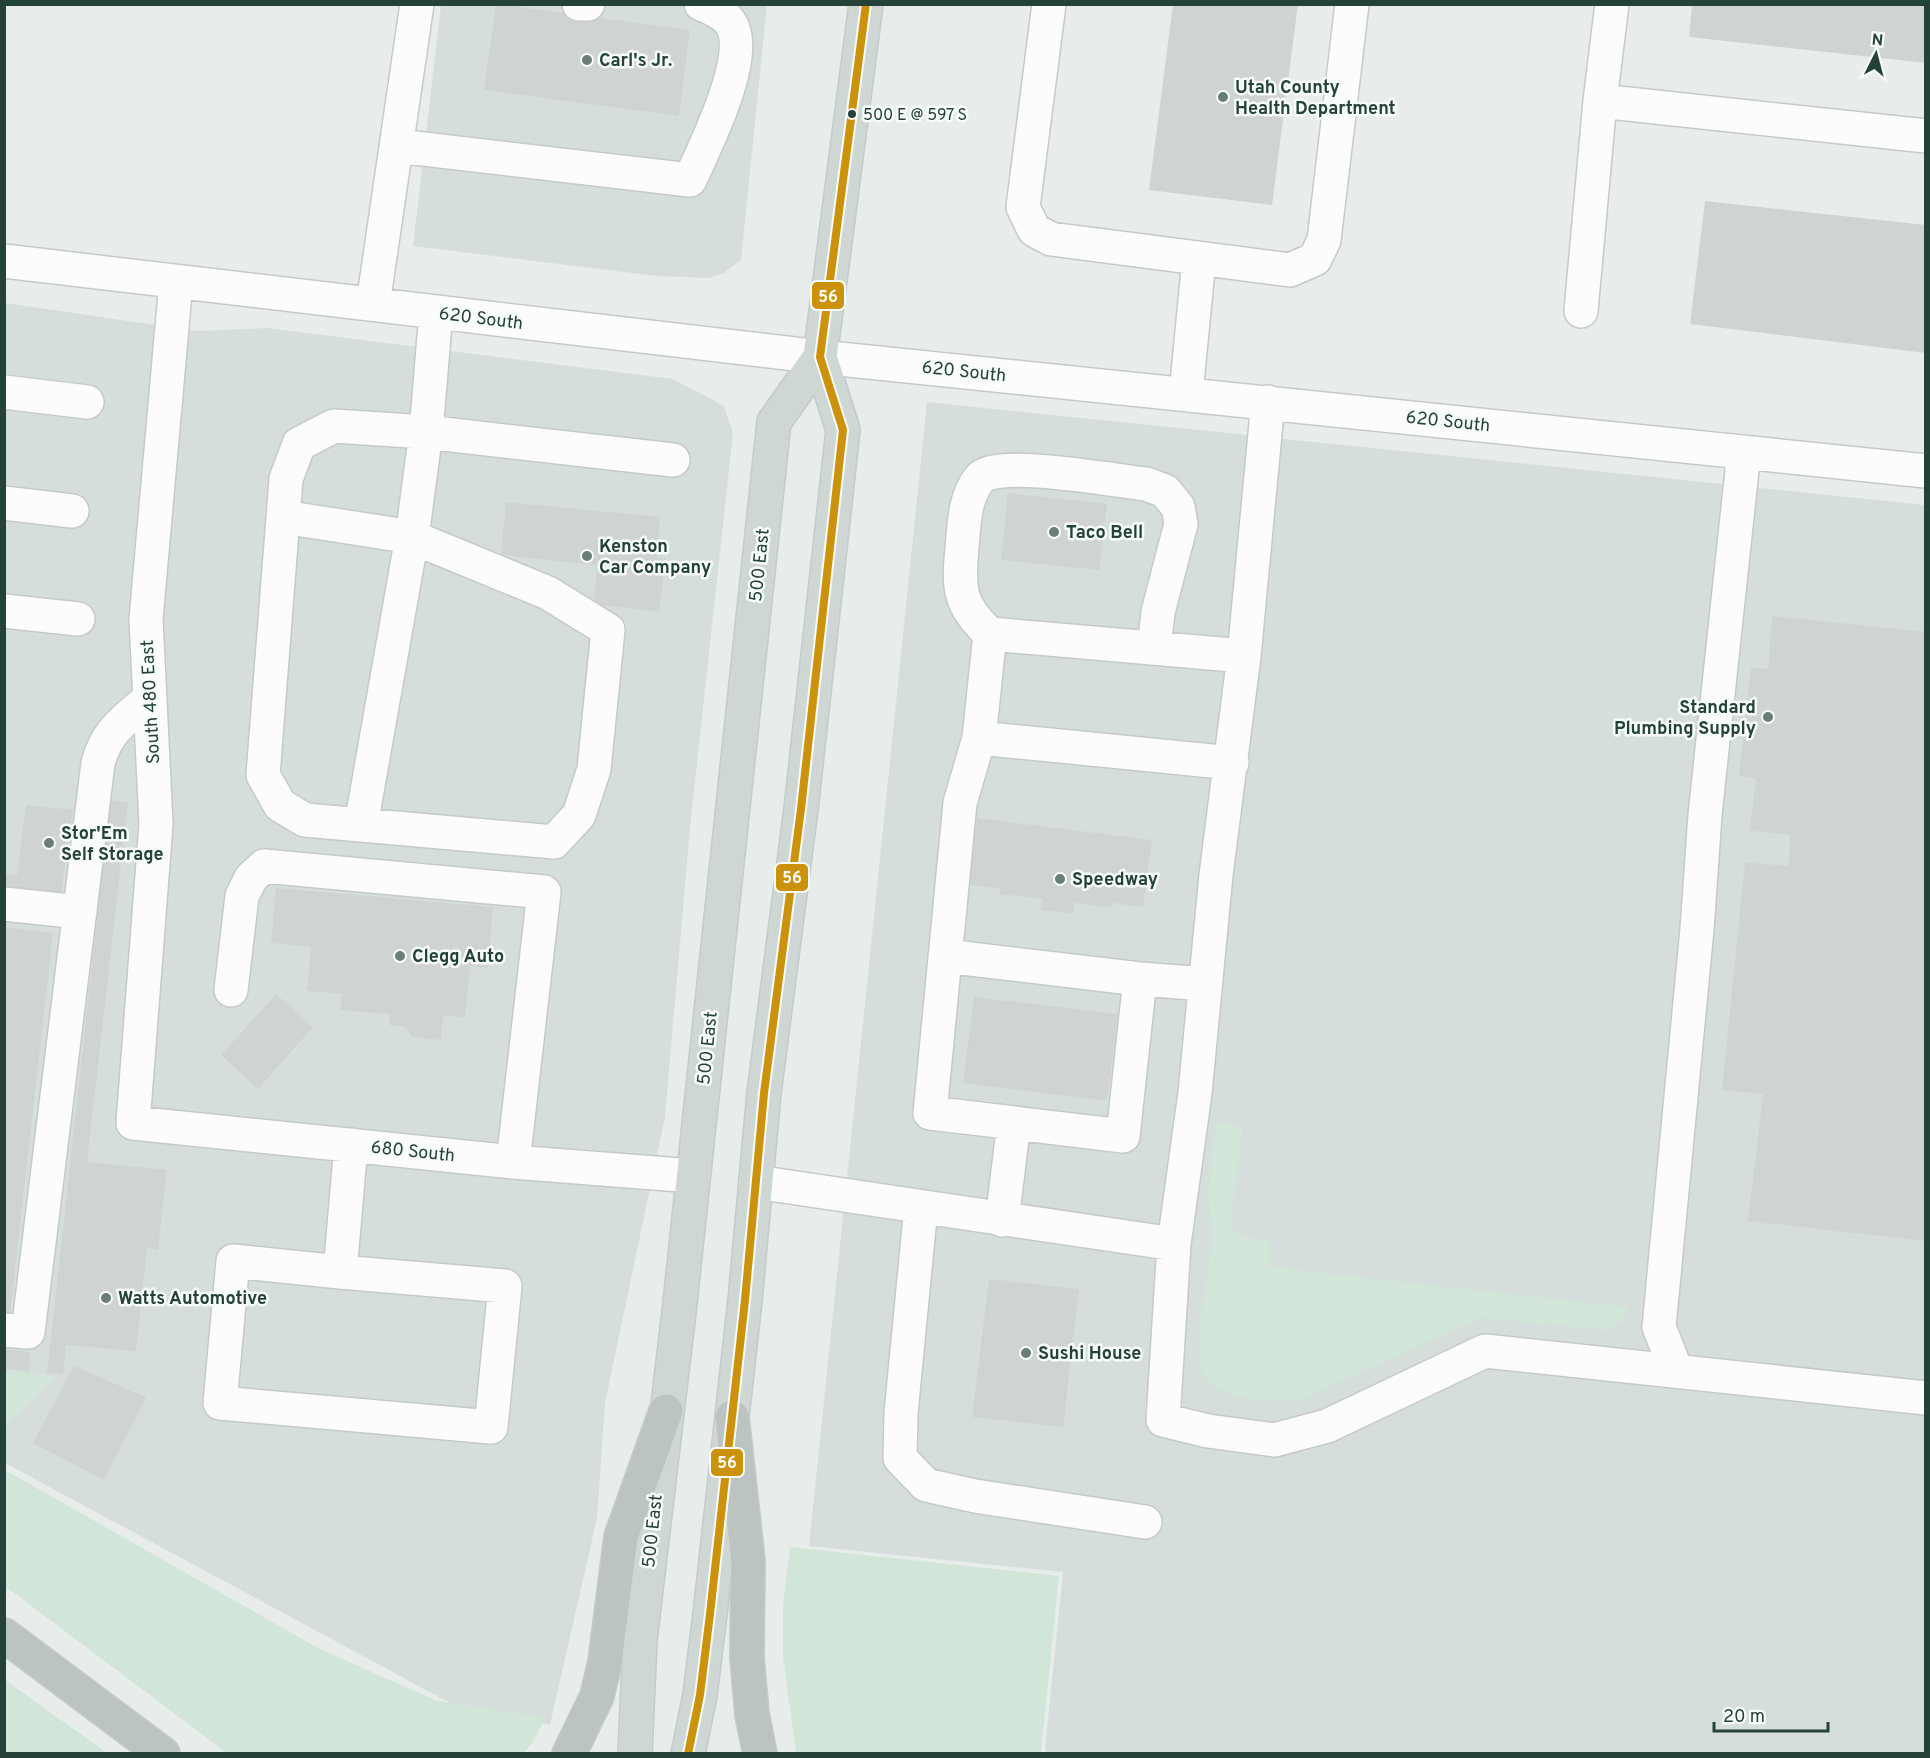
<svg xmlns="http://www.w3.org/2000/svg" width="1930" height="1758" font-family="Overpass,sans-serif">
  <rect width="100%" height="100%" fill="#e8edeb"/>
  <path fill="#d6dedb" d="M441,5H767L741,260L724,273L708,278L657,276L413,246Z
    M5,303L197,331L267,328L673,379L724,406L733,433L690,828L665,1117L605,1403L597,1518L550,1725L463,1710L5,1463Z
    M927,402L1925,505V1753H1047L1045,1748L1063,1572L809,1546Z"/>
  <path fill="#d1e6d8" d="M1224,1123L1240,1126L1242,1132L1232,1212L1233,1229L1244,1237L1267,1240L1269,1243V1267L1627,1307C1626,1320 1617,1328 1604,1330L1480,1318L1300,1400C1275,1404 1222,1400 1206,1378C1201,1371 1199,1361 1199,1352C1198,1316 1209,1279 1211,1243C1212,1226 1209,1209 1209,1193C1210,1170 1212,1146 1217,1125Z
    M5,1371L56,1376L5,1426L4,1371Z
    M5,1470L320,1649L435,1700L545,1718L532,1744L523,1753H227L5,1586Z
    M790,1547L1059,1576L1041,1753H796L783,1657V1606Z
    M4,1679L107,1753H5Z"/>
  <path fill="#cfd4d2" d="M496,4L690,30L679,116L484,90Z
    M1173,4H1298L1272,205L1149,190Z
    M1692,4H1926V63L1689,37Z
    M1705,201L1926,225V353L1690,324Z
    M1008,493L1107,504L1099,570L1001,560Z
    M506,502L660,517L657,558L666,559L659,612L594,604L597,565L501,555Z
    M1772,616L1926,632V1241L1748,1221L1763,1094L1722,1090L1745,862L1789,866L1790,835L1750,830L1756,778L1739,776L1751,668L1768,669Z
    M110,801L128,802L87,1162L167,1170L158,1250L147,1248L136,1351L66,1345L63,1374L47,1373Z
    M26,805L73,810L60,900L4,894V874L17,875Z
    M977,818L1152,840L1143,907L1112,903L1111,908L1074,903L1073,914L1041,910L1043,899L999,894L1000,888L969,885Z
    M276,888L493,907L488,968L470,966L465,1017L443,1016L441,1040L412,1037L406,1027L389,1025L390,1014L340,1010L342,994L307,991L311,947L271,943Z
    M4,927L53,933L10,1314L4,1313Z
    M276,994L313,1027L258,1089L221,1055Z
    M974,997L1118,1014L1107,1101L963,1083Z
    M989,1279L1079,1289L1063,1427L972,1417Z
    M4,1349L30,1352L29,1371L4,1369Z
    M74,1366L146,1397L104,1480L33,1443Z"/>
  <g fill="none" stroke-linecap="round" stroke-linejoin="round">
    <g stroke="#c5cac8" stroke-width="36">
      <path id="minor" d="M579,4H588
        M1049,4L1023,207L1034,230L1051,239L1290,270L1315,259L1324,240L1352,4
        M1612,4L1600,101L1926,136
        M398,146L690,180C704,148 754,52 729,21C722,12 711,8 701,4
        M4,261L820,357L1926,471
        M176,282L146,619L156,824L133,1123L513,1162L693,1176
        M373,304L417,4
        M1581,311L1600,101
        M436,312L426,432L673,460
        M4,392L87,402
        M1186,393L1199,260
        M1268,402L1244,656L1216,875L1195,1093L1174,1244L1163,1420L1208,1431L1274,1440L1327,1426L1485,1351L1926,1398
        M334,426L426,432L412,537L548,593L608,630L594,769L579,815L554,842L305,820L280,805L263,775L286,479L299,444Z
        M4,503L72,511
        M283,517L412,537L361,825
        M4,611L78,619
        M990,634C959,605 958,589 962,548C964,526 964,497 980,478C997,459 1117,481 1146,484L1165,491L1178,507L1181,524L1158,612L1154,648
        M979,738L1232,763
        M4,904L80,912
        M945,956L1140,979
        M1205,984L1140,979L1123,1136L930,1113L960,803L979,738L990,634L1244,656
        M231,990L242,896L251,878L264,866L544,892L513,1162
        M756,1182L1174,1244
        M921,1207L901,1413L900,1458L926,1485L975,1496L1145,1522
        M1002,1220L1014,1123
        M340,1272L233,1261L220,1403L491,1427L505,1286L340,1272L351,1145
        M4,1330L28,1332L98,763C107,730 125,720 150,698
        M1676,1370L1659,1327L1697,929L1705,815L1744,452"/>
    </g>
    <g stroke="#c3ccc9" stroke-width="36">
      <path id="major" d="M635,1754L640,1640L679,1312L774,422L820,357
        M688,1754L700,1695L710,1614L745,1300L764,1093L801,809L843,430L820,357L866,4"/>
    </g>
    <g stroke="#c3ccc9" stroke-width="36">
      <path id="highway" d="M732,1417L748,1561L747,1658L752,1714L760,1754
        M4,1635L163,1754
        M569,1754L597,1696L605,1662L621,1537L666,1411"/>
    </g>
    <use href="#minor" stroke="#fcfcfc" stroke-width="33"/>
    <use href="#major" stroke="#cfd7d5" stroke-width="33"/>
    <use href="#highway" stroke="#bcc4c2" stroke-width="33"/>
    <g stroke="#f7fbf9" stroke-width="12">
      <path id="bus-1" d="M688,1754L700,1695L710,1614L745,1300L764,1093L801,809L843,430L820,357L866,4"/>
    </g>
    <use href="#bus-1" stroke="#cd920c" stroke-width="8"/>
  </g>
  <g fill="#697e78" stroke="#f7fbf9" stroke-width="2">
    <circle cx="587" cy="60" r="6"/>
    <circle cx="1223" cy="97" r="6"/>
    <circle cx="1054" cy="532" r="6"/>
    <circle cx="587" cy="556" r="6"/>
    <circle cx="1768" cy="717" r="6"/>
    <circle cx="49" cy="843" r="6"/>
    <circle cx="1060" cy="879" r="6"/>
    <circle cx="400" cy="956" r="6"/>
    <circle cx="106" cy="1298" r="6"/>
    <circle cx="1026" cy="1353" r="6"/>
  </g>
  <circle fill="#24423a" stroke="#f7fbf9" stroke-width="2" cx="852" cy="114" r="5"/>
  <g text-anchor="middle" stroke-width="5" stroke-linejoin="round" paint-order="stroke">
    <g font-size="16" fill="#24423a" stroke="#f7fbf9" text-anchor="start">
      <text x="863" y="120">500 E @ 597 S</text>
    </g>
    <g font-size="18" font-weight="bold" fill="#24423a" stroke="#f7fbf9" text-anchor="start">
      <text x="599" y="66">Carl's Jr.</text>
      <text x="1235" y="93">Utah County<tspan x="1235" dy="21">Health Department</tspan></text>
      <text x="1066" y="538">Taco Bell</text>
      <text x="599" y="552">Kenston<tspan x="599" dy="21">Car Company</tspan></text>
      <text x="1756" y="713" text-anchor="end">Standard<tspan x="1756" dy="21">Plumbing Supply</tspan></text>
      <text x="61" y="839">Stor'Em<tspan x="61" dy="21">Self Storage</tspan></text>
      <text x="1072" y="885">Speedway</text>
      <text x="412" y="962">Clegg Auto</text>
      <text x="118" y="1304">Watts Automotive</text>
      <text x="1038" y="1359">Sushi House</text>
    </g>
    <g font-size="18" fill="#24423a" stroke="#f7fbf9">
      <text transform="translate(481 318) rotate(7)" y="6">620 South</text>
      <text transform="translate(964 371) rotate(6)" y="6">620 South</text>
      <text transform="translate(1448 421) rotate(6)" y="6">620 South</text>
      <text transform="translate(759 565) rotate(-84)" y="6">500 East</text>
      <text transform="translate(150 702) rotate(-93)" y="6">South 480 East</text>
      <text transform="translate(707 1048) rotate(-84)" y="6">500 East</text>
      <text transform="translate(413 1151) rotate(6)" y="6">680 South</text>
      <text transform="translate(652 1531) rotate(-84)" y="6">500 East</text>
    </g>
  </g>
  <g stroke="#f7fbf9" stroke-width="2">
    <rect x="811" y="281" width="34" height="29" rx="6" fill="#cd920c"/>
    <rect x="775" y="863" width="34" height="29" rx="6" fill="#cd920c"/>
    <rect x="710" y="1448" width="34" height="29" rx="6" fill="#cd920c"/>
  </g>
  <g font-size="16" text-anchor="middle" font-weight="bold" fill="#fff">
    <text x="828" y="302">56</text>
    <text x="792" y="883">56</text>
    <text x="727" y="1468">56</text>
  </g>
  <rect width="1930" height="1758" fill="none" stroke="#24423a" stroke-width="12"/>
  <g transform="translate(1876 54) rotate(6)" stroke="#f7fbf9" stroke-width="4.5" paint-order="stroke">
  <path d="M0-4.5L10 22L0 15L-10 22Z" fill="#24423a"/>
  <text y="-9" font-size="16" font-weight="bold" text-anchor="middle" fill="#24423a">N</text>
  </g>
  <path d="M1714 1722v9h114v-9" fill="none" stroke="#24423a" stroke-width="3"/>
  <text x="1723" y="1722" font-size="18" fill="#24423a" stroke="#f7fbf9" stroke-width="4.5" paint-order="stroke">20 m</text>
</svg>
